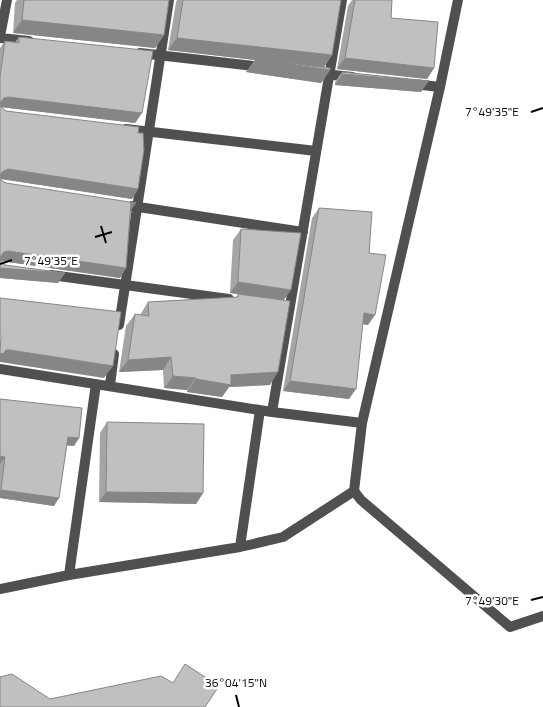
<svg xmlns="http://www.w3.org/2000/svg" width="543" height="707" font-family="'Titillium Web',sans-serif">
  <rect width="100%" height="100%" fill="#fff"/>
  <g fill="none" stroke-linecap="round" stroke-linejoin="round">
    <path stroke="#505050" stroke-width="10" d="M354,491L361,500L510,627L543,616"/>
    <path stroke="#505050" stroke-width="10" d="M0,36L7,0
      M0,38L29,41
      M140,53L262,67
      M314,73L352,77
      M413,84L440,87
      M126,129L316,151
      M132,206L303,232
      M51,275L229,299
      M119,325L169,0
      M0,369L272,412L362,423
      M110,385L114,354
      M272,412L342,0
      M240,547L260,410
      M69,575L96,384
      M0,589L69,575L240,547L283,537L354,491L362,423L440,87L458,0"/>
  </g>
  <path fill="#a5a5a5" d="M17,0H169L164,35L155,48L13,33L15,3Z
    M177,0H341L332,55L324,67L330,70L321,83L246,72L255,60L168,50L176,2Z
    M352,0H392L391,18L434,68L427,79L337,69L348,6Z
    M19,37L142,113L135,123L1,107L6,111L138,133V189L132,199L1,179L2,181L6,183L131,211L126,268L120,278L1,261L5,265L65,273L58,283L0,278V48L5,41L15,42Z
    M342,72L421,92L335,85V82Z
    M319,208L369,253L368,325L363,324L349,399L283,391L312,218Z
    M241,229L284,300L230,293L233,240Z
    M238,294L270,385L229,387L222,397L187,392V390L164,388L163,370L119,372L126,326L135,314L140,315L148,302L237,297Z
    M0,399L79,438L74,446L67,445L54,506L0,498Z
    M107,422L203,493L196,504L99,502L100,433Z"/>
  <path fill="#868686" d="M22,20L164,35L155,48L13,33Z
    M177,38L332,55L324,67L330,70L321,83L246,72L255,60L168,50Z
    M345,58L434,68L427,79L337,69Z
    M342,74L429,81L421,92L335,85Z
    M8,97L142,113L135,123L0,107V103L4,98Z
    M8,169L138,189L132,199L1,179L0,174L2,172Z
    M131,202L136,203L129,213Z
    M8,251L126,268L120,278L1,261L0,257L4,252Z
    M0,268L65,273L58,283L0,278Z
    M238,282L291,290L284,300L230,293Z
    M364,313L375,315L368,325L357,323Z
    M6,350H10L113,366L104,378L0,362V353Z
    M171,357L163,370L119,372L128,360Z
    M278,372L270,385L229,387L222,397L187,392L196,379L231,375Z
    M173,376L196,378L187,390L164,388Z
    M290,381L356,389L349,399L283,391Z
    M68,437L79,438L74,446L62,445Z
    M0,456L5,457L0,464Z
    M1,490L59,498L54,506L0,498V491Z
    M106,492L203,493L196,504L99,502Z"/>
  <path fill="#c0c0c0" stroke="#868686" d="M24,0H169L164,35L22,20Z
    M183,0H341L332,55L177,38Z
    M355,0H392L391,18L438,22L434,68L345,58Z
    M19,37L153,51L142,113L8,97L4,98L0,103L1,107L6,111L139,127L138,133H143L144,150L138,189L8,169L2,172L0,176L2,181L6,183L136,203L131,202L126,268L8,251L4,252L0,257L1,261L5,265L65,273L0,268V77L5,41L19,43Z
    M255,59L330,68V70Z
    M342,72L429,81L342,74Z
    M319,208L372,212L369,253L386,255L375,315L364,313L356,389L290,381Z
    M241,229L301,233L291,290L238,282Z
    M238,294L290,301L278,372L231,375V385L196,379V378L173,376L171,357L128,360L135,314L149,316L148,302L238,297Z
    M0,298L121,312L113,366L10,350H6L3,354L0,353L1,336H0Z
    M0,399L82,408L79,438L68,437L59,498L1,490L5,457L0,456Z
    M107,422L204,424L203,493L106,492Z
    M185,664L219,686L205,707H0V677L12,674L50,699L161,676L173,683Z"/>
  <path fill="none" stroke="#000" stroke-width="2" d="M531,112L543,108M101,226L106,243M95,237L112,232M0,264L12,260M531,600L543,597M236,695L239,707"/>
  <g font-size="12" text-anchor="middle" fill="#000" stroke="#fff" stroke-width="5" stroke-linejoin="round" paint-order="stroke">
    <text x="492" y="116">7°49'35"E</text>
    <text x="51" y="265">7°49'35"E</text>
    <text x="492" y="605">7°49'30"E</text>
    <text x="236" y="687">36°04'15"N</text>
  </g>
</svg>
